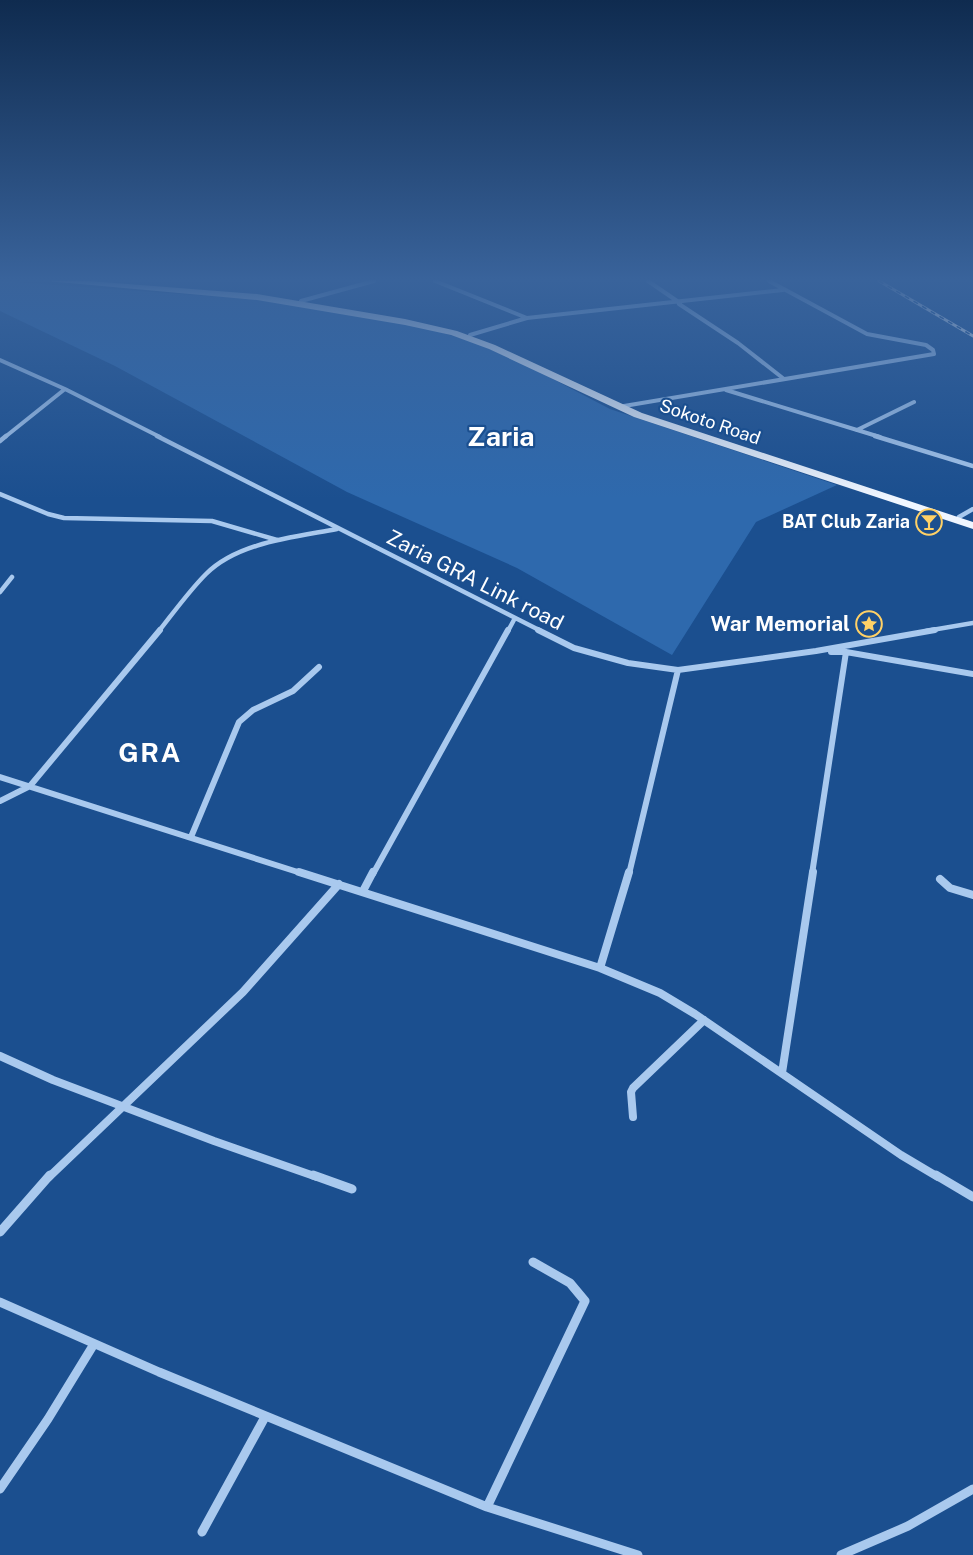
<svg xmlns="http://www.w3.org/2000/svg" width="973" height="1555" font-family="'Public Sans',sans-serif">
  <rect width="100%" height="100%" fill="#1b4f8f"/>
  <path fill="#2e69ad" d="M0,281L276,301L423,327L473,342L526,365L610,409L837,485L756,522L672,655L517,568L347,492L115,366L0,311Z"/>
  <g fill="none" stroke-linecap="round" stroke-linejoin="round">
    <path stroke="#a9c9ee" stroke-width="4" d="M435,281L527,318
      M648,281L680,303
      M301,301L374,281
      M679,304L738,343L784,379
      M470,335L527,318L783,290
      M0,360L65,389L160,437
      M726,390L880,437
      M624,406L934,354L933,350L926,345L867,334L769,281
      M857,430L914,402
      M5,437L65,389"/>
    <path stroke="#a9c9ee" stroke-width="4.5" d="M157,436L541,631
      M875,436L973,466
      M0,441L6,436
      M0,494L48,514L64,518L212,521L277,540
      M959,517L973,509
      M0,592L12,577
      M159,631C174,612 189,591 206,574C238,542 295,537 337,529
      M508,631L515,618
      M926,631L973,623"/>
    <path stroke="#a9c9ee" stroke-width="6" d="M538,630L574,648L628,663L678,670L816,651L935,630
      M831,652H846L973,674
      M0,777L304,874
      M0,801L30,786L160,630
      M191,837L239,722L253,710L293,691L319,667
      M373,874L508,630
      M629,874L678,670
      M812,874L846,652"/>
    <path stroke="#a9c9ee" stroke-width="8" d="M299,872L600,968L660,993L695,1014L901,1155L938,1177
      M940,879L950,888L973,895
      M363,891L373,872
      M600,968L629,872
      M0,1056L53,1080L214,1141L317,1177
      M782,1073L813,872
      M633,1117L631,1092L633,1088L704,1020
      M49,1177L243,992L339,884"/>
    <path stroke="#a9c9ee" stroke-width="9" d="M313,1175L352,1189
      M936,1175L973,1197
      M0,1232L50,1175
      M0,1302L159,1372L487,1507L638,1555
      M0,1489L48,1419L94,1344
      M487,1507L585,1301L570,1283L533,1262
      M202,1532L265,1417
      M841,1555L908,1526L973,1489"/>
    <path fill="#f0f6ff" fill-rule="evenodd" d="M47,281H89L257,294L405,319L457,331L495,345L642,413L973,522V529L634,417L489,349L451,335L405,325L257,300Z"/>
    <g stroke="#fff" stroke-width="3">
      <path id="rail" d="M879,281L973,336"/>
    </g>
    <use href="#rail" stroke="#1b4f8f" stroke-width="1.5" stroke-dasharray="5" stroke-linecap="butt"/>
  </g>
  <linearGradient id="sky" x2="0" y2="1"><stop stop-color="#0f2b4f"/><stop offset="0.56" stop-color="#39639b"/><stop offset="1" stop-color="#39639b" stop-opacity="0"/></linearGradient>
  <rect width="973" height="499" fill="url(#sky)"/>
  <defs>
    <g id="bar-ring" transform="scale(1.35)"><circle r="9.5" fill="#1b4f8f" stroke="#ffd166" stroke-width="1.5"/><path d="M-6-5H6L.8 .8V4.5H3.5V6h-7V4.5H-.8V.8Z" fill="#ffd166"/></g>
    <g id="sight-ring" transform="scale(1.35)"><circle r="9.5" fill="#1b4f8f" stroke="#ffd166" stroke-width="1.5"/><path d="M0-6L1.8-2.2L6-1.7L2.9 1.2L3.7 5.4L0 3.3L-3.7 5.4L-2.9 1.2L-6-1.7L-1.8-2.2Z" fill="#ffd166"/></g>
  </defs>
  <g fill-rule="evenodd">
    <use href="#bar-ring" x="929" y="522"/>
    <use href="#sight-ring" x="869" y="624"/>
  </g>
  <g text-anchor="middle" stroke-width="4.5" stroke-linejoin="round" paint-order="stroke">
    <g font-size="18" fill="#fff" stroke="#1b4f8f">
      <text transform="translate(710 422) rotate(19)" y="6">Sokoto Road</text>
    </g>
    <g font-size="18" font-weight="bold" fill="#fff" stroke="#1b4f8f" text-anchor="end">
      <text x="910" y="528">BAT Club Zaria</text>
    </g>
    <g font-size="21" fill="#fff" stroke="#1b4f8f">
      <text transform="translate(475 580) rotate(27)" y="7">Zaria GRA Link road</text>
    </g>
    <g font-size="21" font-weight="bold" fill="#fff" stroke="#1b4f8f" text-anchor="end">
      <text x="850" y="631">War Memorial</text>
    </g>
    <g font-size="27" font-weight="bold" fill="#fff" stroke="#1b4f8f">
      <text x="501" y="446">Zaria</text>
    </g>
    <g font-size="27" font-weight="bold" letter-spacing="1.5" fill="#fff" stroke="#1b4f8f">
      <text x="150" y="762">GRA</text>
    </g>
  </g>
</svg>
